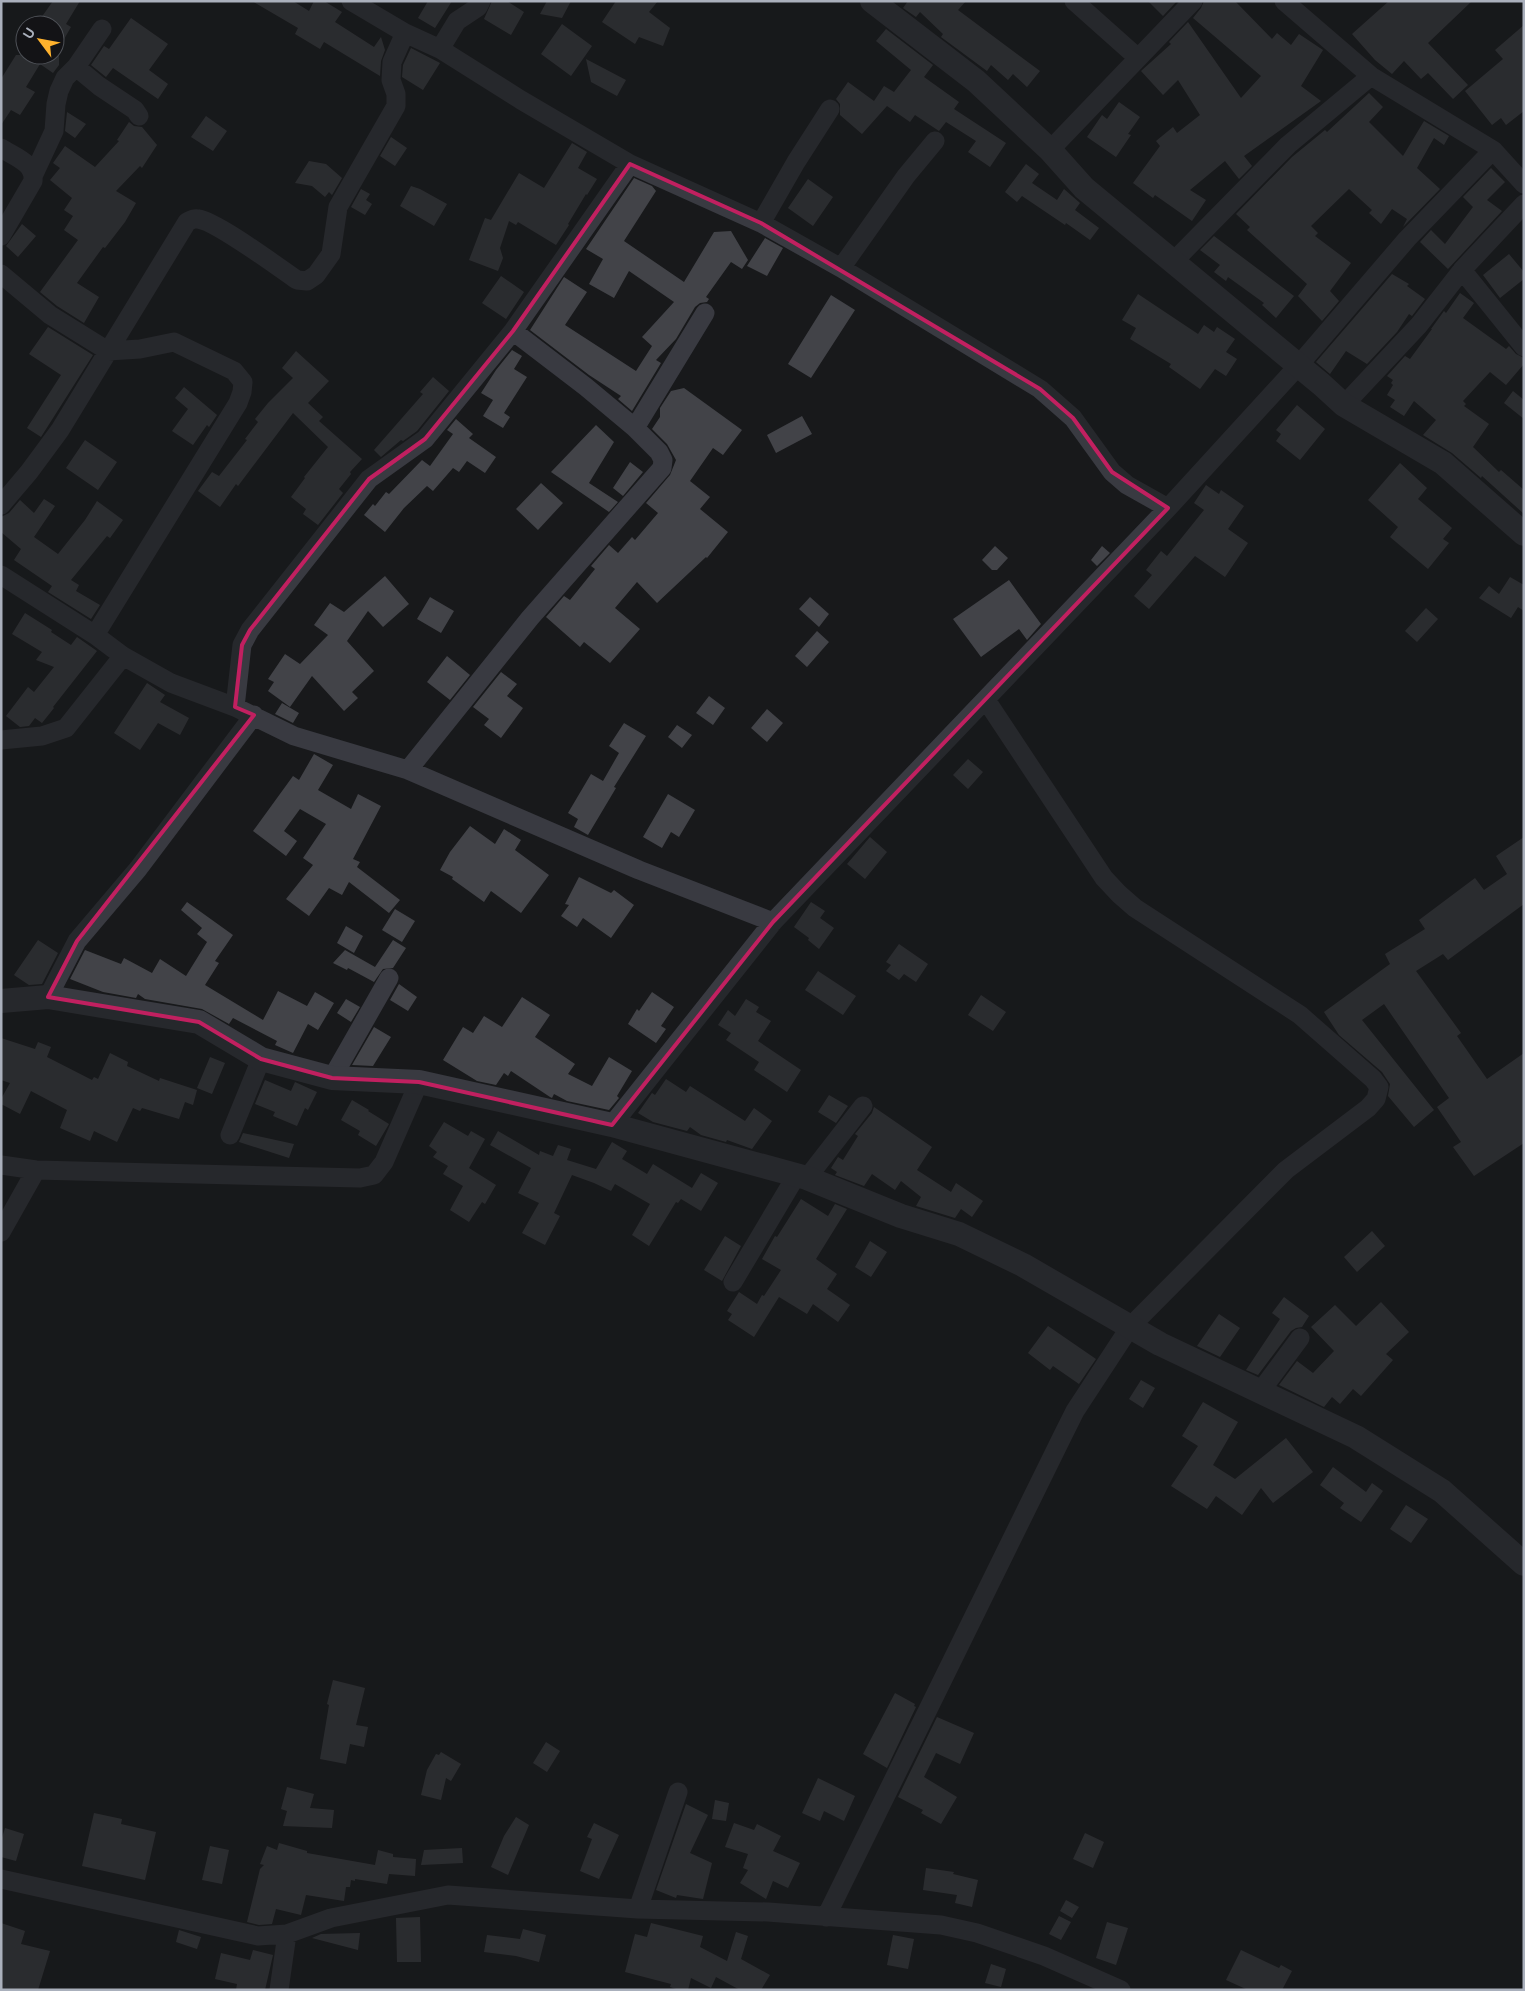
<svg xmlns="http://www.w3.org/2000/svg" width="1525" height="1991" font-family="Figtree,sans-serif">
  <rect width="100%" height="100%" fill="#18191b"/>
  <path fill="#424348" d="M53,1H80L66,24L71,27L55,55V25H36Z
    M252,1H293L309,11L314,1H324L342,12L335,22L374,47L381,37L385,50L381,61L380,76L324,42L320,49L295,34L298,28Z
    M428,1H452L435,28L418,18Z
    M492,1H507L524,12L511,35L484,19Z
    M547,1H571L562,18L540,14Z
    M616,1H658L649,12L670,28L663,46L639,37L635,44L602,22Z
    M908,1H966L958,10L1040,71L1027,87L1013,74L1008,80L991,65L987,71L941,37L943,34L920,12L916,17L903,8Z
    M1148,1H1177L1163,16Z
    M1204,1H1235L1272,39L1277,33L1291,45L1299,34L1323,50L1301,86L1321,101L1244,156L1252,166L1239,179L1225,161L1190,190L1206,200L1192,221L1155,195L1153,198L1133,183L1160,146L1156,141L1173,127L1177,133L1200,115L1178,80L1163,95L1141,71L1171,44L1169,42L1188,22L1241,98L1261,76L1193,18L1201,8Z
    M1389,1H1472L1428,43L1468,85L1453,99L1428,73L1421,79L1404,61L1392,74L1375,60L1352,34Z
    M131,18L168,44L149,70L168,84L158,99L113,68L106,77L91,65L104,46L109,49Z
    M562,24L592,46L571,76L541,54Z
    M1524,25V111L1506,125L1501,118L1492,125L1465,91L1503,59L1495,50Z
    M886,29L933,65L924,77L959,102L954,109L1006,143L990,167L968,152L976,141L946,122L939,131L915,115L910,122L887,106L862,134L840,115V104L836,99L848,82L874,101L884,86L894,92L911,70L876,41Z
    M411,48L440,63L423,90L402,77L403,65Z
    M16,55H59V65L53,73L40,64L26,87L35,92L20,115L11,110L1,125V79Z
    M586,59L626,80L617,96L591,82Z
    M1369,93L1383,107L1369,122L1403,156L1424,121L1449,136L1444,145L1434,138L1417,168L1440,189L1403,227L1407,219L1392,209L1381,224L1369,213L1372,210L1349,189L1311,226L1318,233L1315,236L1351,263L1330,291L1339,301L1322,321L1298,296L1307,284L1247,230L1250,227L1236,214L1292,157L1325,130L1327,132Z
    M1119,102L1140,117L1128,134L1131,135L1116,157L1087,137L1102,115L1107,119Z
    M67,112L86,124L75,138L65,131Z
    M206,116L227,131L213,151L191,137Z
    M129,122L134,126L142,127L157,145L142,168L140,166L116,191L136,203L125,222L105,248L103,247L77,283L99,297L84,323L57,306L40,292L78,240L64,230L73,216L64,210L72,198L50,180L60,168L53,163L65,146L95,167L119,141L117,140Z
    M391,137L407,148L395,166L380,156Z
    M572,143L587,152L578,168L597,179L587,195L586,194L568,224L569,225L556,245L518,222L516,225L509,221L500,248L503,258L498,271L469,260L485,218L491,220L519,173L544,188Z
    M309,161L326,164L342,178L332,195L329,192L325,197L312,186L295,183Z
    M1026,164L1039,174L1032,183L1057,200L1064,189L1080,203L1075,210L1099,228L1090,240L1066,223L1065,225L1022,196L1017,202L1005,192Z
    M1491,168L1505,182L1487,200L1502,211L1448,269L1420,242L1431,230L1445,244L1473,207L1463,197Z
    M634,178L652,186L656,191L624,241L684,282L714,232L731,231L748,260L742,269L731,262L706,297L709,299L707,302L700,303L695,307L676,339L656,360L661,363L632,411L618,399L621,396L589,375L530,330L564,277L587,292L565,325L636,371L652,346L642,337L674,302L629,271L614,298L589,284L603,259L586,249Z
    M808,179L833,197L813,226L788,208Z
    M411,186L420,189L447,204L434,226L400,206Z
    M361,189L370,194L366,200L372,204L365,215L351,207Z
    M22,224L36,236L18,257L6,246Z
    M1214,236L1294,296L1276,318L1262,305L1264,303L1228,277L1226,281L1214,272L1220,265L1200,250Z
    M765,238L783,248L767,276L747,266Z
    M1509,254L1524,272V279L1500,298L1483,275Z
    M1392,274L1409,284L1407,286L1425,299L1412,316L1409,314L1397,332L1367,364L1346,351L1330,374L1316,362Z
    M501,276L524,292L506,319L482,303Z
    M1460,293L1474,303L1463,318L1506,349L1509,346L1516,354L1524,358V364L1506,385L1490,372L1463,401L1466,404L1464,406L1489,424L1473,447L1499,472L1501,470L1524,490V514L1482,476L1481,478L1452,453L1423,435L1436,420L1414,401L1404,416L1390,407L1395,400L1387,395L1393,385L1391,383L1393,380L1387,376L1405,356L1410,359L1432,329H1431L1444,311L1446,313Z
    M1138,294L1198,334L1204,325L1214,332L1217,327L1235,339L1226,352L1237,359L1226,376L1215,369L1200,389L1169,367L1171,364L1130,339L1136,328L1122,320Z
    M831,295L855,310L811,378L788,364Z
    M48,327L93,355L41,437L27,428L61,375L29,354Z
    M512,350L522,356L514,369L527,377L504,413L510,417L503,428L483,416L493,400L481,393L496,370Z
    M296,351L329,381L308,403L323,417L319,421L362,459L350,472L351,474L339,489L343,493L318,525L303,514L306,509L291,497L305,478L304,477L328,447L293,413L238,486L236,484L220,507L198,491L212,472L219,476L247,440L245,439L258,422L255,419L268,403L293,378L282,368Z
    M433,377L449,391L417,431L403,441L401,440L381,457L374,450L423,394L420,392Z
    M184,387L217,415L209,427L207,425L193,445L172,431L188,409L175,398Z
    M684,388L742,430L723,455L713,448L690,481L710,497L700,509L728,532L707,558L706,557L657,603L637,582L615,608L640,629L610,663L584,642L580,647L546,617L564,596L570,600L595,569L591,566L609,545L618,553L632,537L635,540L658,513L646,503L670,475L676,460L667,444L652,429L660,417V408L671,391Z
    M1513,391L1524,400V419L1504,403Z
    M1297,405L1325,429L1300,460L1276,441L1281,434L1276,430Z
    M802,416L812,434L776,453L767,435Z
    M456,419L473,434L469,438L496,457L485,473L467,461L459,472L453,468L433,491L427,486L404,508L385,532L364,515L373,504L375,506L386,492L389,494L422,460L430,466L453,434L447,430Z
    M596,425L614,442L589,483L618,502L609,512L551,472Z
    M85,440L117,462L98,490L66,468Z
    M630,462L643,472L623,496L613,488Z
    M1400,463L1427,488L1418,499L1452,528L1443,539L1449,543L1428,569L1390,537L1398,527L1368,500Z
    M541,483L563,503L538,530L516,509Z
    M1206,485L1219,494L1221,490L1244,506L1228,529L1248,543L1225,577L1195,556L1149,609L1134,596L1152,575L1146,570L1161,551L1167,556L1204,510L1194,503Z
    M44,499L55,506L34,537L58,554L85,520L97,501L123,520L110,538L107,536L71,580L79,585L76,591L100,605L91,619L48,592L52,586L14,560L21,549L1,532V517L9,513L20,500L34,513Z
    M995,546L1008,558L997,570H992L982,560Z
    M1102,546L1110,553L1097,566L1091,560Z
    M385,576L409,604L383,627L368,611L347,641L374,671L352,692L358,698L344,711L312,676L290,707L268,691L274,682L268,679L285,654L300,664L328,635L314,625L330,603L344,612Z
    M1510,577L1524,585V611L1518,607L1511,618L1479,598L1489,586L1499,594Z
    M1009,580L1041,624L1027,640L1019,629L981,657L953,619Z
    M430,597L454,611L441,633L417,619Z
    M810,597L829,614L819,627L799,609Z
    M1426,608L1438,619L1417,642L1405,631Z
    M25,613L52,630L51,632L71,645L77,637L97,651L53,707L54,708L42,723L35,718L29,726L20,727L6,716L28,687L34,692L54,667L36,660L42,652L12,634Z
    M817,631L829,642L807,667L795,656Z
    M447,656L470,675L450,700L427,682Z
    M501,672L517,684L507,696L523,708L501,738L484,725L489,719L473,707Z
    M147,683L165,695L160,702L189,718L180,735L158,723L140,750L114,733Z
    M709,696L725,708L713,725L696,713Z
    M282,703L299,713L293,723L275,714Z
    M767,709L783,723L767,742L751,728Z
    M624,723L646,736L614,787L616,788L588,835L574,827L578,819L568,813L591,774L603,781L619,753L609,746Z
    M677,725L692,735L682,748L668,737Z
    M314,754L333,765L318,790L351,809L358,794L381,806L353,859L360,862L357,867L400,900L389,913L349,882L342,895L329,888L309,916L286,899L313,865L303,858L326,824L300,809L284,831L297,841L286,856L253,831L293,776L299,780Z
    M968,759L983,772L968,789L953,775Z
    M668,794L695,810L679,837L671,832L662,848L643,837Z
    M470,826L495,844L504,829L521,840L515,850L549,875L521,913L491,891L484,902L452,879L453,877L440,870L450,852Z
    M870,837L887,852L865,879L847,864Z
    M1524,837V904L1448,960L1443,954L1416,971L1461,1033L1457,1036L1487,1079L1524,1053V1143L1474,1176L1453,1147L1461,1142L1437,1107L1449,1098L1384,1004L1362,1020L1434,1110L1414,1127L1388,1096L1390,1084L1382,1072L1339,1035L1324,1012L1390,964L1385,954L1425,929L1419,920L1475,878L1484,890L1507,874L1496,856Z
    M579,877L611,893L614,890L634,905L611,938L583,918L577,927L561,916L569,905L565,904Z
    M187,902L233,935L215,961L219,963L205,985L263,1020L278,991L307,1006L315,992L334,1003L318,1030L308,1024L293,1053L275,1045L277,1041L233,1018L229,1024L202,1009L145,999L138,994L136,998L103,992L70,979L85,950L121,964L124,958L152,973L160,959L186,976L207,942L197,934L202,928L181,910Z
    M811,902L825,911L820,918L834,928L819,949L808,940L809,938L794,927Z
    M395,909L415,921L402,942L382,930Z
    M346,926L363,936L354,953L337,943Z
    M38,940L58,953L42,984L29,985L14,975Z
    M393,940L406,948L393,968L383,969L374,982L348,968L347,970L333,963L345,950L375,967Z
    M899,944L928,964L916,982L904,974L899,980L886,971L891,965L886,962Z
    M818,971L856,996L843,1015L805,990Z
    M399,984L417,997L408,1011L390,1000Z
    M652,992L674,1007L661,1026L666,1029L656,1043L628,1024L637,1009L639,1011Z
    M981,995L1006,1012L993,1031L968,1015Z
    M522,997L550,1015L535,1037L575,1064L568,1074L592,1086L609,1057L632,1071L617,1096L619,1098L609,1110L567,1101L554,1094L552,1098L550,1097L511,1071L508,1076L504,1073L496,1085L477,1081L443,1060L463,1027L473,1033L484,1016L502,1027Z
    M346,999L360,1007L351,1022L337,1013Z
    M746,999L759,1007L756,1012L771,1021L758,1041L801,1070L787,1092L754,1070L759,1062L726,1040L731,1033L718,1025L728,1010L735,1016Z
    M374,1027L391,1037L373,1066L352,1065Z
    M1,1038L35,1049L38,1042L51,1047L47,1057L92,1080L94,1077L98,1079L110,1053L128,1062L127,1066L159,1081L160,1078L197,1090L193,1105L185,1102L179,1119L142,1108L140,1111L133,1108L117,1142L94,1131L90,1141L60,1128L67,1110L31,1091L20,1114L1,1104V1099L10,1083L1,1080Z
    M210,1057L225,1063L212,1094L197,1088Z
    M666,1079L686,1092L690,1086L745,1121L754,1108L772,1121L752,1149L727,1140L726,1142L701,1135L690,1127L687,1131L653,1122L638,1113L652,1093L655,1095Z
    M265,1080L291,1091L295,1082L317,1092L308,1110L305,1108L297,1126L273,1116L275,1112L255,1104Z
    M829,1095L848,1106L836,1123L818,1112Z
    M352,1100L369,1110L368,1111L389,1124L376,1146L358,1135L360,1131L341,1120Z
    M874,1107L932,1147L917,1170L951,1192L956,1183L983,1201L972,1217L961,1209L955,1218L916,1206L921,1197L901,1181L895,1190L872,1174L864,1186L835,1175L837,1172L831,1168L838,1157L843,1160L858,1136L855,1134L872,1113Z
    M444,1122L468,1136L471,1131L485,1139L469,1168L496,1185L485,1204L482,1202L469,1222L450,1210L463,1186L443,1174L448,1166L433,1157L437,1152L429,1146Z
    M498,1131L539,1155L540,1151L553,1156L558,1145L571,1149L567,1160L596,1169L612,1142L627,1151L622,1159L647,1174L653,1164L692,1188L701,1173L718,1183L701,1211L681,1199L678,1203L676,1202L649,1246L632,1235L650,1204L615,1184L611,1191L594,1183L572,1175L554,1213L560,1216L545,1245L522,1233L539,1203L518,1193L531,1168L490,1145Z
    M243,1133L294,1144L289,1158L239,1142Z
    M801,1199L828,1216L835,1204L847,1209L816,1259L837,1274L827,1289L850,1305L838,1322L813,1304L807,1314L779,1297L754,1337L728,1320L732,1314L727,1311L739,1292L757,1304L762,1295L764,1296L781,1270L762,1259L775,1236L777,1237Z
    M1372,1231L1385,1246L1357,1272L1344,1257Z
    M725,1236L741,1246L722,1281L704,1270Z
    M870,1241L887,1252L871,1277L855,1267Z
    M1284,1297L1309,1316L1302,1327L1296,1328L1291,1331L1258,1375L1246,1370L1280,1319L1272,1313Z
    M1381,1302L1409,1332L1386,1354L1393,1360L1361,1396L1353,1389L1340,1404L1332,1397L1324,1407L1279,1385L1297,1361L1313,1373L1334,1351L1311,1327L1335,1305L1356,1326Z
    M1219,1314L1240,1328L1220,1357L1197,1346Z
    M1048,1326L1096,1359L1079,1384L1053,1366L1050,1370L1028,1353Z
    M1141,1380L1155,1388L1143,1408L1129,1399Z
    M1203,1402L1238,1422L1213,1465L1235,1479L1286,1438L1313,1472L1273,1503L1261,1488L1242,1515L1216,1496L1207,1509L1171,1486L1198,1446L1182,1436Z
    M1333,1467L1366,1492L1372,1483L1383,1491L1361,1522L1340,1508L1344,1503L1320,1485Z
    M1406,1505L1428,1519L1411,1543L1390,1529Z
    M333,1680L365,1688L356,1725L368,1727L364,1747L350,1744L346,1764L320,1759L329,1705L327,1704Z
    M895,1693L915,1704L914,1706L916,1707L887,1768L863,1754Z
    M937,1717L974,1733L960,1764L936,1753L924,1777L957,1797L941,1824L921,1813L923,1810L898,1797Z
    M546,1742L560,1751L547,1772L533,1763Z
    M441,1752L461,1764L451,1781L446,1778L441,1800L421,1795L427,1770L436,1754L439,1755Z
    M818,1778L855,1796L844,1821L824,1811L820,1821L802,1813Z
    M287,1787L314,1794L310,1808L334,1810L332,1828L283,1826L287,1811L281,1809Z
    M715,1800L729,1803L726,1821L712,1819Z
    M686,1804L708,1815L690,1853L712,1863L703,1899L677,1895L676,1898L656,1890Z
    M94,1813L122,1819L121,1824L156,1832L145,1880L82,1866Z
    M516,1817L529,1825L508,1875L491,1867L504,1836Z
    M594,1823L619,1835L599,1879L580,1871L592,1839L587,1837Z
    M734,1823L754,1830L757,1824L781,1836L773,1851L800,1863L788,1888L773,1881L766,1899L740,1883L748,1870L743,1868L748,1854L725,1847Z
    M5,1828L24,1834L16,1861L1,1857V1841Z
    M1085,1833L1104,1842L1093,1868L1073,1859Z
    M279,1843L307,1851V1853L375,1865L378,1850L393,1854V1857L416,1859L415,1876L389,1874L387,1884L355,1879V1881L351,1880L350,1887H346L344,1901L306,1895L301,1915L276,1909L272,1924L259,1925L247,1922L260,1869L264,1865L260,1864L267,1846L277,1850Z
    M210,1846L229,1850L222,1884L202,1880Z
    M462,1848L463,1863L421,1865L424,1850Z
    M926,1868L954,1872L953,1874L978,1880L972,1907L955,1903L957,1895L923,1890Z
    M1066,1900L1079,1907L1072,1918L1060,1911Z
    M1059,1916L1071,1922L1061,1940L1049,1934Z
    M420,1917L421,1962H397L396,1918Z
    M1107,1922L1128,1928L1116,1965L1096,1958Z
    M1,1923L25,1931L21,1944L50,1951L38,1990H1Z
    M651,1923L703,1936L700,1947L727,1961L736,1932L748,1936L741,1959L770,1975L761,1990H740L716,1977L711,1988L691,1978L688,1990H679L670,1987L671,1984L625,1972L635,1934L647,1937Z
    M523,1929L546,1935L539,1962L516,1956L484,1952L487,1935L520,1939Z
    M179,1930L201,1937L197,1949L176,1942Z
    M360,1933L358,1950L312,1938L321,1934Z
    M893,1935L914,1939L908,1969L887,1965Z
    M253,1950L273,1955L265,1990H236L237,1984L215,1979L221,1953L250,1960Z
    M1241,1950L1279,1968L1281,1965L1292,1971L1282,1990H1248L1226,1980Z
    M991,1964L1006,1969L1001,1987L985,1983Z"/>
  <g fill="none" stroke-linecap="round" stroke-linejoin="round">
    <path stroke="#393a41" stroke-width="19" d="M351,1L405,33L440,49L521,100L630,164L761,223L841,268L1040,389L1073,418L1112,472L1127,485L1168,508
      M1074,1L1138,58
      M1284,1L1371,76L1493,150L1524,184
      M440,49L457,21L478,7L481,1
      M76,67L99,86L135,110L139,116
      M1,148C15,157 35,163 33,181L1,236
      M1050,150L1193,1
      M34,174L54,131L56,104L59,91L65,78L76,67L102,29
      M761,223L796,162L830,109
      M1174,261L1288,145L1371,76
      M841,268L906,176L935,141
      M1462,270L1524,347
      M1,274L50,315L108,351L140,349L174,342L234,371L243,382L242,392L238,403L95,635
      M1344,405L1419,325L1462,270L1524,204
      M635,428L705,313
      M1,505L29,472L60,430L187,222C191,220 194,218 198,219C216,221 278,267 297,280L307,281L316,275L331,254L338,207L396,106V94L391,80L392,62L405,33
      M1,575L95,635L123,656L171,683L235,707L294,736L408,770L639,870L773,922
      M235,707L242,645L250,630L369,479L425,439L513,331L630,164
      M1,740L42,736L66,728L123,656
      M408,770L530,618L662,468L663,460L659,452L635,428L586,387L513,331
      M48,997L77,941L138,869L254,715
      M332,1078L389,978
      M612,1125L773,922L1168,508L1298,366L1407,239L1493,150
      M230,1135L261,1059
      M1,1165L36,1170L360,1178L374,1175L384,1162L419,1082
      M807,1178L863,1106
      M1,1232L36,1170
      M733,1282L796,1176
      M1260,1392L1300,1338
      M1,1879L258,1936L287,1934L331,1918L448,1895L638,1909L768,1912L941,1925L977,1933L1044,1956L1121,1990
      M638,1909L678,1792
      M826,1917L1063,1435L1075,1411L1130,1327L1286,1170L1368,1108L1376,1099L1379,1087L1373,1079L1300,1015L1135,908L1119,894L1104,878L986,700
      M279,1990L287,1934"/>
    <path stroke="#393a41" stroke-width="24" d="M872,1L976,81L1050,150L1084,188L1321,384L1344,405L1443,463L1524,534
      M1,1001L48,997L199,1022L261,1059L332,1078L419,1082L612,1125L807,1178L901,1216L959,1234L1023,1265L1160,1344L1356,1437L1442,1491L1524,1564"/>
  </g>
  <path d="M0 0H1525V1991H0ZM630,164L761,223L1040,389L1073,418L1112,472L1168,508L773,922L612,1125L419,1082L332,1078L261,1059L199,1022L48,997L77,941L254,715L235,707L242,645L250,630L369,479L425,439L513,331Z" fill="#18191b" fill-opacity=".55" fill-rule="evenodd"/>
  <path fill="none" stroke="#c12060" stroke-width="4" stroke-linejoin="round" d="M630,164L761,223L1040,389L1073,418L1112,472L1168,508L773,922L612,1125L419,1082L332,1078L261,1059L199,1022L48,997L77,941L254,715L235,707L242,645L250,630L369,479L425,439L513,331Z"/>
  <rect width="1525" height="1991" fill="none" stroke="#aab0bc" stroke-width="5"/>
  <g transform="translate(40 40) rotate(302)"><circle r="24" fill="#131316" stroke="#4f5258"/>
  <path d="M0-4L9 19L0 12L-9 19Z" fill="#ffb22d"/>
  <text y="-8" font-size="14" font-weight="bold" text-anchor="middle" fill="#aab0bc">U</text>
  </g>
</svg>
